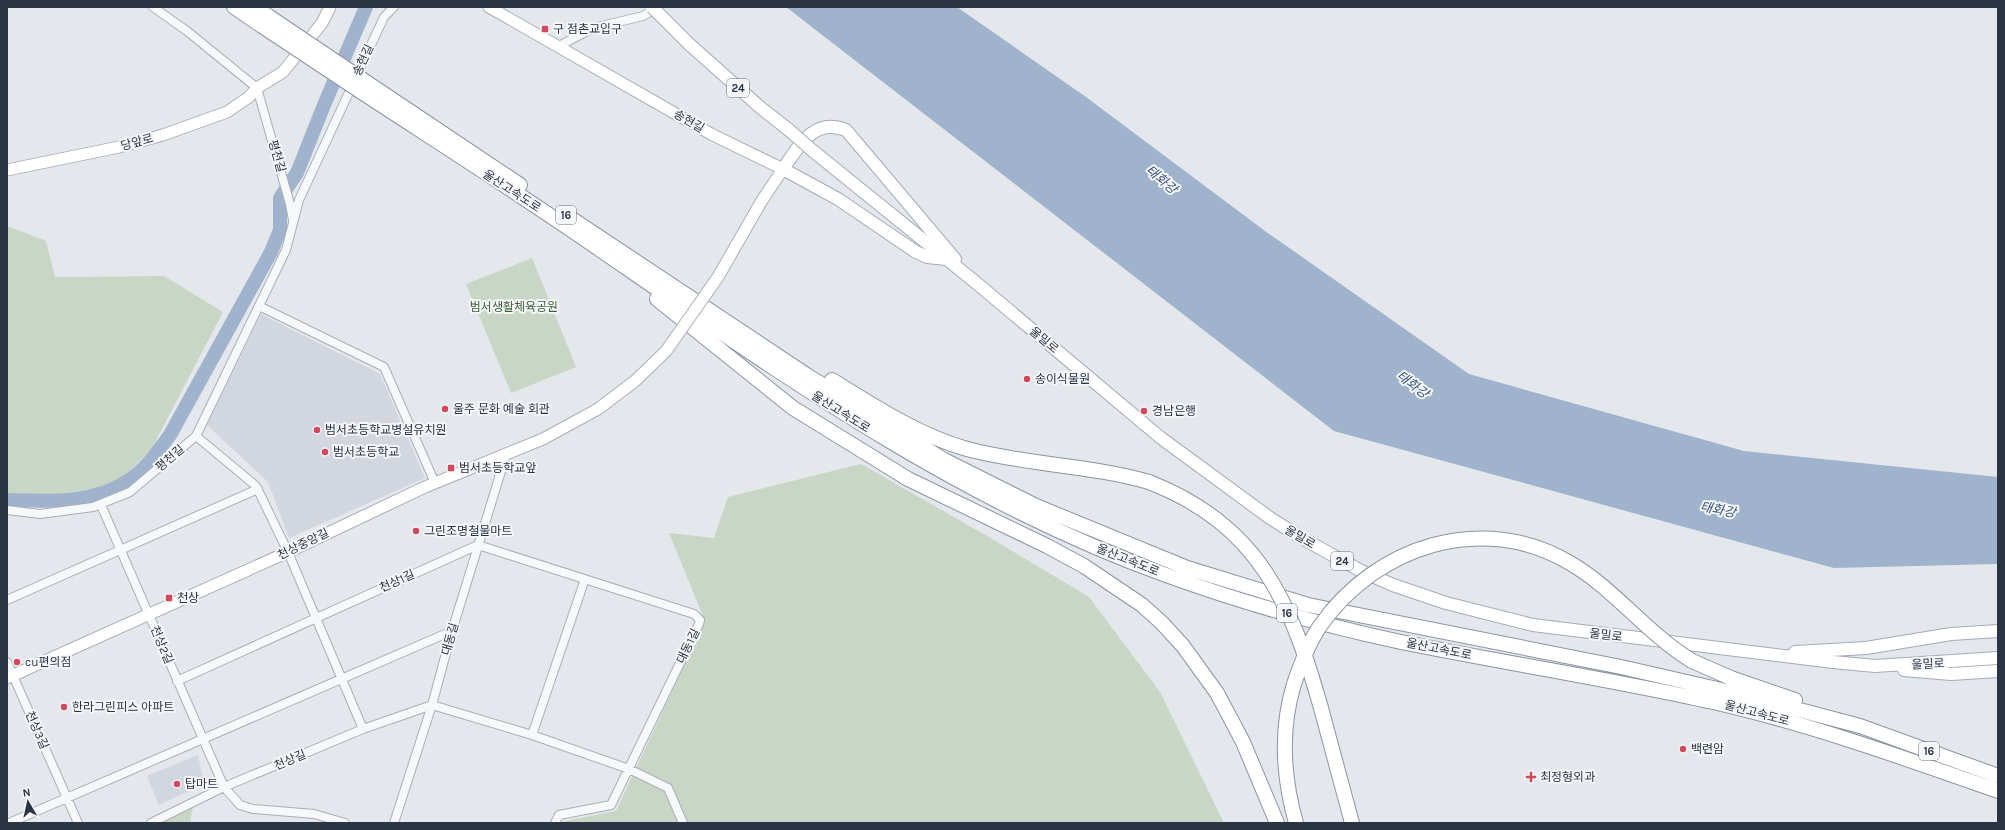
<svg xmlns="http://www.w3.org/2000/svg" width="2005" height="830" font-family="Karla,'Noto Sans KR',sans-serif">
  <rect width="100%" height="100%" fill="#e4e7ec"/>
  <path fill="#d2d6de" d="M261,314L380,374L425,478L289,538L268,482L207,425Z
    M198,755L204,784L159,805L147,776Z"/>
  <path fill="#c9d6c5" d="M7,226L46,241L55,277L164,276L223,312L152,448L116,485L63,499L7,496Z
    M532,258L576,367L511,393L466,284Z
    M861,464L994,540L1089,597L1160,692L1224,823H560V822L616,811L705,621L669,533L714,538L728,497Z
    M193,806L190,823H163Z"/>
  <path fill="#9fb4cc" d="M786,7H957L1086,97L1265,231L1469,374L1744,451L1998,477V564L1834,568L1334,431Z"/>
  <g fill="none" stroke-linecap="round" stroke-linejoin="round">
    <path stroke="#9fb4cc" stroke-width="14" d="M7,500C49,501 92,505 129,480C146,469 158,451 170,435L271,252L280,230V198L297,173L324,105L366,7"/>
    <g stroke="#a9aeb7" stroke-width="10">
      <path id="street" d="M153,7L187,31L257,88L290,204L293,220
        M559,46L593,28L643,16L657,8
        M259,306L384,367L435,483
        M196,436L256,486L288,552L363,729
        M101,505L224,787L240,805L253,809L314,814L345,823
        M7,510L40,514L93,507L130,492L196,436L286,250L299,200L384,17L394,7
        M7,600L258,489
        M7,662L78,823
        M177,681L478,545L694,614L700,620L699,624L611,805L559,815L555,823
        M532,735L585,579
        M9,823L452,631
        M151,823L224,787L363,729L432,705L532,735L629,769L668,788L683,823
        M394,823L432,705L452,631L506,455"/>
    </g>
    <g stroke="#a9aeb7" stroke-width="13">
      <path id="secondary" d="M489,7L711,134L783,169L761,202
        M7,170L119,147L163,135L227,112L249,97L257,88L283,72L322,23L330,7
        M7,678L288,552L425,487L543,439L598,409"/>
    </g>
    <g stroke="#a3abb8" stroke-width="14">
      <path id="primary" d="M689,44L761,108L789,130
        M813,151L974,281L1161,438L1270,518L1300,537L1361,571L1393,585L1446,603L1533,625L1833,662L1875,666L1998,658
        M947,259L927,257L916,252L838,199L783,169C799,146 814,117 846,130L955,259
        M1795,652L1866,648L1951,634L1998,631
        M1904,670L1951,674L1998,671"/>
    </g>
    <g stroke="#8b94a3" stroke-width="16">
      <path id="highway" d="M234,7L262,26
        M255,7L268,16
        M366,82L520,185
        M360,91C441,144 523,196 602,251C781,374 960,501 1166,575C1243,603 1322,625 1401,642C1505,663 1610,679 1713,702C1810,724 1904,758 1998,791
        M569,217L808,376L944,460L1036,506L1187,568L1308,605L1621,667L1739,694L1860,726L1998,776
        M657,299L793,408L908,479L1047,546L1084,566L1142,605L1162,623L1183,646L1217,693L1243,742L1277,823
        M832,380C874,406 918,435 967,449C1027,465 1089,465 1149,482
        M1692,661L1731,678L1795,700
        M1294,684C1280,730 1283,777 1296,823
        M1321,708L1352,823"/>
    </g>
    <use href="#street" stroke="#f7f8fa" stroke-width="8"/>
    <use href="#secondary" stroke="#fff" stroke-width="11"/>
    <use href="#primary" stroke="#fff" stroke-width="12"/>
    <use href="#highway" stroke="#fff" stroke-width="14"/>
    <g stroke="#a9aeb7" stroke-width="13" stroke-linecap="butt">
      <path id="secondary-bridge" d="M598,409L635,381L666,351L718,277L761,202"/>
    </g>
    <g stroke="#a3abb8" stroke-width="14" stroke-linecap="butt">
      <path id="primary-bridge" d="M652,7L689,44
        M789,130L813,151"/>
    </g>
    <g stroke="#8b94a3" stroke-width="16" stroke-linecap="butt">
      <path id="highway-bridge" d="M268,16L366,82
        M262,26L360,91
        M1149,482C1259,525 1291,602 1321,708
        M1294,684C1301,664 1308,644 1320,626C1376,546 1482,511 1570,563C1615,589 1646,633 1692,661"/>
    </g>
    <use href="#secondary-bridge" stroke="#fff" stroke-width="11"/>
    <use href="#primary-bridge" stroke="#fff" stroke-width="12"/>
    <use href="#highway-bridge" stroke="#fff" stroke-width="14"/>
  </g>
  <g fill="#d1495b" stroke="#f4f6f9" stroke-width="1.5">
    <rect x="541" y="25" width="8" height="8" rx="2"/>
    <circle cx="1027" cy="379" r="4"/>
    <circle cx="445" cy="409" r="4"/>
    <circle cx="1144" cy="411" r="4"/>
    <circle cx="317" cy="430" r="4"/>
    <circle cx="325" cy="452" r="4"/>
    <rect x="447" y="464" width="8" height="8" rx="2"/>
    <circle cx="416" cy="531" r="4"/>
    <rect x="165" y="594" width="8" height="8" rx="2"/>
    <circle cx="17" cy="662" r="4"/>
    <circle cx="64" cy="707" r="4"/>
    <circle cx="1683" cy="749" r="4"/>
    <path d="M1529 771h4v4h4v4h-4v4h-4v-4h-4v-4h4z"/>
    <circle cx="177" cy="784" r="4"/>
  </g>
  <g text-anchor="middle" stroke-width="4" stroke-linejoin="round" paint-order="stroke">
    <g fill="#f4f6f9" stroke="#676e7b" stroke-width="1">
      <rect x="727" y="79" width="22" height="18" rx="3"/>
      <rect x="556" y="206" width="20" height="18" rx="3"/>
      <rect x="1331" y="552" width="22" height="18" rx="3"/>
      <rect x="1277" y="604" width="20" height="18" rx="3"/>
      <rect x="1919" y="742" width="20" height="18" rx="3"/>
    </g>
    <g font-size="11" font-weight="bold" fill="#2b3445">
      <text x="738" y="92">24</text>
      <text x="566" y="219">16</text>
      <text x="1342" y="565">24</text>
      <text x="1287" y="617">16</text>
      <text x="1929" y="755">16</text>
    </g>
    <g font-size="12" fill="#2b3445" stroke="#f4f6f9" text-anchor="start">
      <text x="553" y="33">구 점촌교입구</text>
      <text x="1035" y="383">송이식물원</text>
      <text x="453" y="413">울주 문화 예술 회관</text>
      <text x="1152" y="415">경남은행</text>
      <text x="325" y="434">범서초등학교병설유치원</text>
      <text x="333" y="456">범서초등학교</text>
      <text x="459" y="472">범서초등학교앞</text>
      <text x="424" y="535">그린조명철물마트</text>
      <text x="177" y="602">천상</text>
      <text x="25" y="666">cu편의점</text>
      <text x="72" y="711">한라그린피스 아파트</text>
      <text x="1691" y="753">백련암</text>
      <text x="1540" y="781">최정형외과</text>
      <text x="185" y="788">탑마트</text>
    </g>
    <g font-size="12" fill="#2b3445" stroke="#f4f6f9">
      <text transform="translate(363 60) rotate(-65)" y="4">송현길</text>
      <text transform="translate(689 121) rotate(30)" y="4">송현길</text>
      <text transform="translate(137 142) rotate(-15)" y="4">당앞로</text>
      <text transform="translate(277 156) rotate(74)" y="4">평천길</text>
      <text transform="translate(512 191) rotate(33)" y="4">울산고속도로</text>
      <text transform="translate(1044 340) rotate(40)" y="4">울밀로</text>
      <text transform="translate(841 412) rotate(32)" y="4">울산고속도로</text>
      <text transform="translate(170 458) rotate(-41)" y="4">평천길</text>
      <text transform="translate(1300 537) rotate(31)" y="4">울밀로</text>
      <text transform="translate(303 544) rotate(-26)" y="4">천상중앙길</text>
      <text transform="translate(1128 560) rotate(22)" y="4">울산고속도로</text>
      <text transform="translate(397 581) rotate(-24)" y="4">천상1길</text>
      <text transform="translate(1606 635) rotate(7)" y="4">울밀로</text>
      <text transform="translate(450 639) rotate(-74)" y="4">대동길</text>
      <text transform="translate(162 645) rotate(67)" y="4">천상2길</text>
      <text transform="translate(688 646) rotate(-64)" y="4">대동1길</text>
      <text transform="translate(1439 649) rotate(11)" y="4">울산고속도로</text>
      <text transform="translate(1928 664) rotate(-3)" y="4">울밀로</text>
      <text transform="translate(1757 713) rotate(15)" y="4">울산고속도로</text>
      <text transform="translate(37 730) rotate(66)" y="4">천상3길</text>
      <text transform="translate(290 760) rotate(-23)" y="4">천상길</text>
    </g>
    <g font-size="12" fill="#3f6138" stroke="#f4f6f9">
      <text x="514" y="311">범서생활체육공원</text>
    </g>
    <g font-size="13" font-style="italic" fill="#34527a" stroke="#f4f6f9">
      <text transform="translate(1162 179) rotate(40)" y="5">태화강</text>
      <text transform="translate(1413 384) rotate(38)" y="5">태화강</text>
      <text transform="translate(1718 509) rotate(11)" y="5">태화강</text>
    </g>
  </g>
  <rect width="2005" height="830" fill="none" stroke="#2b3445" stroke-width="16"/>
  <g transform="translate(28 802) rotate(351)" stroke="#f4f6f9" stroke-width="3" paint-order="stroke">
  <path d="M0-3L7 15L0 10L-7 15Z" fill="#2b3445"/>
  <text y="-6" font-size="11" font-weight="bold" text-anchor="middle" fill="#2b3445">N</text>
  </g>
</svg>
